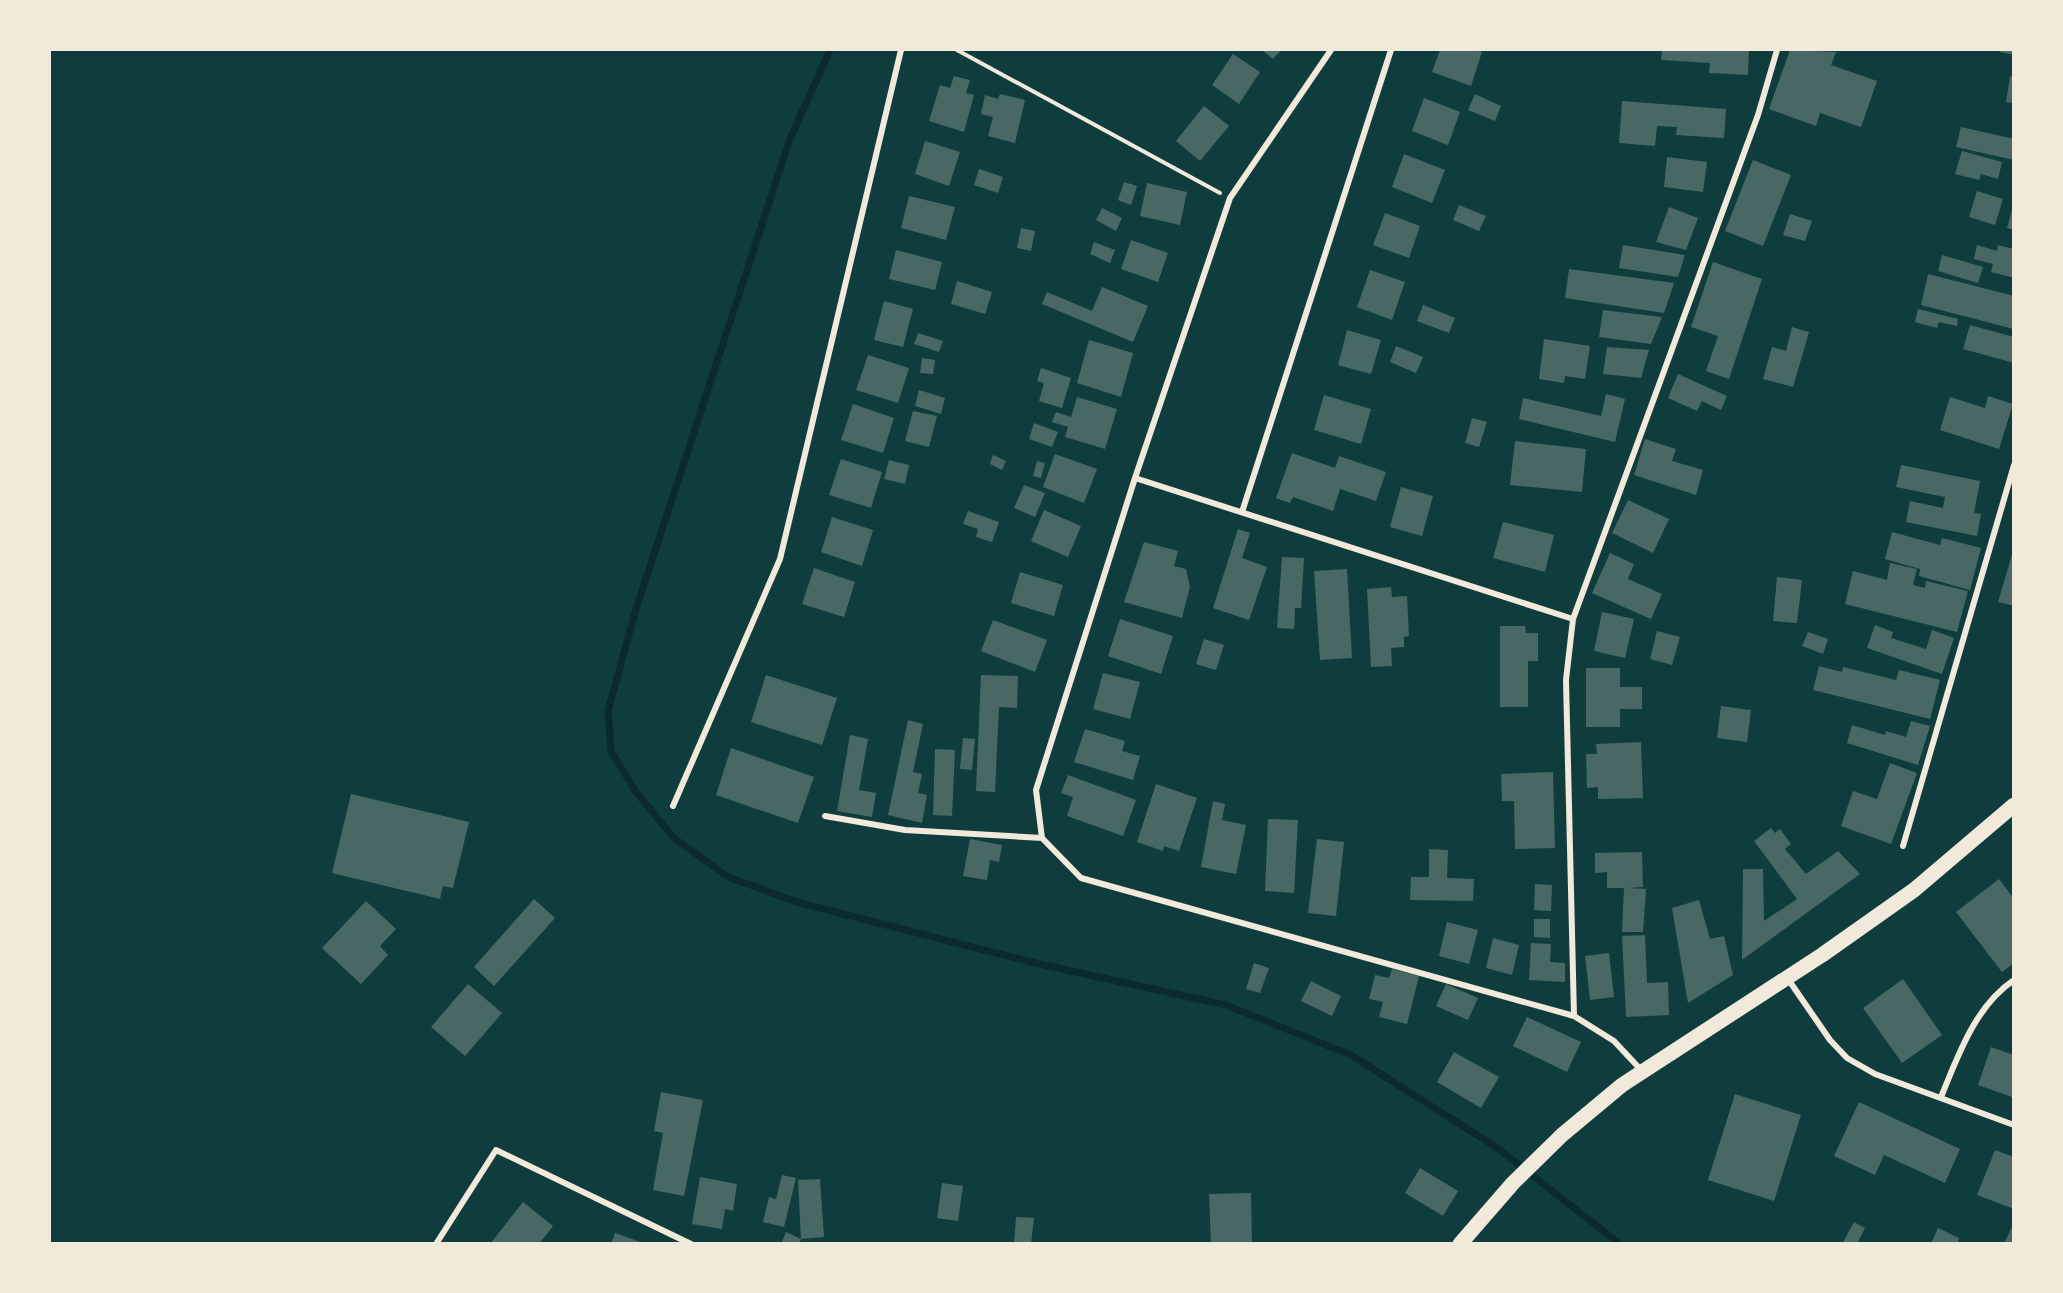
<svg xmlns="http://www.w3.org/2000/svg" width="2063" height="1293" font-family="Rubik,sans-serif">
  <rect width="100%" height="100%" fill="#0f3d3e"/>
  <g fill="none" stroke-linecap="round" stroke-linejoin="round">
    <path stroke="#0a2a2b" stroke-width="7" d="M830,50L790,139L636,609L608,711L611,751L636,792L674,838L728,877L800,903L1035,963L1226,1005L1351,1055L1496,1147L1620,1244"/>
  </g>
  <path fill="#486865" d="M1262,50H1281L1273,59Z
    M1440,50H1475L1482,52L1471,86L1432,72Z
    M1662,50H1749L1748,75L1709,73L1710,63L1661,60Z
    M1790,50L1836,52L1831,65L1877,81L1861,127L1820,113L1816,126L1769,109Z
    M2001,50H2014V55L2000,52Z
    M1233,54L1260,72L1239,104L1212,85Z
    M954,76L970,80L966,93L974,95L964,132L929,121L940,85L950,88Z
    M2010,76L2014,77V103L2006,102Z
    M1000,94L1025,100L1015,143L988,136L993,117L981,114L985,95L998,99Z
    M1475,94L1501,106L1495,121L1468,110Z
    M1424,98L1460,112L1448,145L1412,131Z
    M1622,101L1726,109L1724,138L1676,135L1677,127L1657,126L1655,146L1619,143Z
    M1204,106L1229,126L1200,161L1176,141Z
    M1961,127L2014,139V160L1956,147Z
    M925,141L960,152L949,186L915,174Z
    M1962,151L2002,162L1998,179L1981,174L1979,180L1955,174Z
    M1404,154L1445,170L1432,203L1392,187Z
    M1667,157L1707,162L1703,192L1664,187Z
    M1753,160L1791,175L1763,246L1725,231Z
    M979,169L1003,177L998,193L974,185Z
    M1124,182L1137,186L1131,205L1118,200Z
    M1147,183L1187,192L1180,225L1140,216Z
    M1977,191L2003,199L1995,225L1969,217Z
    M909,196L955,207L946,240L901,228Z
    M1459,205L1486,216L1479,231L1453,220Z
    M2013,206H2014V230L2007,228Z
    M1669,207L1698,218L1686,250L1656,242Z
    M1102,208L1122,218L1116,231L1096,220Z
    M1385,213L1420,226L1409,258L1373,245Z
    M1790,214L1812,221L1805,241L1783,235Z
    M1021,228L1035,231L1031,251L1017,248Z
    M1131,240L1168,253L1158,282L1121,269Z
    M1094,242L1115,250L1110,263L1090,254Z
    M1623,245L1685,255L1678,277L1619,268Z
    M1977,245L1997,251L1998,245L2014,249V278L1991,272L1993,264L1974,259Z
    M896,250L942,262L935,290L889,279Z
    M1942,255L1983,267L1978,283L1938,271Z
    M1713,262L1762,279L1729,379L1706,371L1718,336L1691,327Z
    M1569,269L1674,283L1664,313L1565,298Z
    M1370,270L1405,282L1392,320L1357,307Z
    M1928,274L2014,296V329L1921,305Z
    M957,281L992,292L985,314L951,304Z
    M1102,287L1148,306L1133,342L1042,304L1047,292L1092,311Z
    M884,301L913,309L903,347L874,340Z
    M1423,305L1455,318L1449,333L1417,321Z
    M1918,309L1958,319L1957,326L1939,322L1937,328L1915,322Z
    M1603,310L1662,317L1651,344L1599,337Z
    M1970,325L2014,337V363L1963,349Z
    M1792,327L1809,332L1793,387L1763,379L1772,347L1786,351Z
    M1347,330L1381,340L1371,374L1338,365Z
    M918,333L943,341L939,352L914,344Z
    M1544,339L1590,346L1585,379L1565,376L1564,383L1539,379Z
    M1089,340L1133,353L1121,397L1077,383Z
    M1396,346L1423,357L1416,373L1390,362Z
    M1607,347L1649,350L1641,378L1603,374Z
    M868,355L909,368L898,403L856,390Z
    M922,358L935,360L933,374L920,373Z
    M1041,368L1071,378L1062,408L1039,401L1044,383L1037,381Z
    M1678,374L1727,396L1721,410L1702,401L1697,411L1668,398Z
    M919,390L945,398L941,414L915,406Z
    M1606,394L1625,399L1615,442L1519,419L1523,398L1601,416Z
    M1324,395L1371,409L1361,444L1314,430Z
    M1988,396L2013,404L1999,449L1940,430L1950,397L1985,408Z
    M1077,397L1117,409L1105,449L1065,437L1068,427L1052,422L1056,412L1071,417Z
    M853,404L894,418L883,453L841,440Z
    M913,411L937,416L929,447L905,441Z
    M1472,418L1487,422L1479,447L1465,443Z
    M1034,423L1058,432L1052,447L1029,439Z
    M1645,439L1676,449L1672,461L1703,470L1696,495L1634,475Z
    M1515,441L1586,449L1582,492L1510,485Z
    M1292,453L1335,468L1339,456L1386,472L1376,501L1340,489L1333,511L1293,497L1290,503L1276,498Z
    M1055,454L1097,469L1084,503L1043,487Z
    M993,455L1006,461L1002,470L990,464Z
    M841,459L882,472L871,508L829,495Z
    M889,460L909,465L905,484L884,479Z
    M1037,461L1045,463L1041,478L1033,476Z
    M1901,465L1980,481L1974,513L1981,514L1977,536L1906,522L1910,501L1943,508L1945,497L1896,487Z
    M1024,485L1045,493L1035,517L1014,508Z
    M1401,487L1433,496L1422,536L1390,527Z
    M1628,500L1669,519L1653,553L1612,533Z
    M1044,510L1081,526L1068,557L1031,541Z
    M968,511L999,522L992,542L976,537L978,529L963,524Z
    M832,517L873,530L862,566L821,552Z
    M1503,522L1554,535L1545,572L1493,558Z
    M1238,529L1250,533L1242,558L1267,567L1249,620L1213,608Z
    M1892,532L1940,545L1942,538L1981,548L1970,590L1919,576L1920,569L1885,559Z
    M1144,542L1178,551L1174,566L1186,569L1190,587L1182,618L1124,602Z
    M2014,548V606L1998,602Z
    M1610,553L1634,564L1628,579L1662,594L1651,619L1592,593Z
    M1282,557L1304,558L1301,608H1295L1294,629L1277,628Z
    M1890,563L1917,569L1913,585L1925,588L1926,581L1968,591L1957,632L1845,604L1853,571L1887,580Z
    M814,568L855,582L844,617L802,604Z
    M1347,569L1352,658L1320,660L1314,571Z
    M1020,572L1063,585L1054,616L1011,603Z
    M1777,577L1802,580L1797,623L1773,621Z
    M1391,587L1392,597L1407,596L1409,636L1404,637V647L1391,648L1392,666L1371,667L1367,589Z
    M1602,612L1634,619L1625,658L1594,651Z
    M1120,619L1173,636L1161,674L1108,656Z
    M993,620L1047,640L1035,672L981,651Z
    M1875,625L1893,632L1891,638L1926,649L1932,630L1954,638L1942,674L1867,648Z
    M1500,626H1525L1526,633H1538V661H1528V707H1500Z
    M1657,631L1680,637L1672,665L1650,659Z
    M1808,632L1828,639L1823,654L1802,646Z
    M1204,639L1224,645L1216,670L1196,664Z
    M1819,666L1842,672L1843,667L1896,680L1899,670L1940,680L1930,719L1813,690Z
    M1586,668H1620V687H1642V709H1620V727H1586Z
    M1103,673L1140,682L1130,719L1093,709Z
    M766,675L837,698L822,745L751,722Z
    M981,675L1018,676L1017,708L999,707L995,792L976,791Z
    M1721,706L1751,710L1747,742L1717,738Z
    M908,720L923,724L913,772L922,774L918,793L927,795L922,823L888,815Z
    M1911,721L1930,726L1918,765L1847,743L1852,725L1885,735L1886,731L1906,737Z
    M1085,729L1125,741L1122,751L1140,756L1133,780L1074,762Z
    M850,735L868,739L859,790L876,793L872,817L837,811Z
    M963,738L975,739L972,770L960,769Z
    M1641,742L1643,798L1598,799V787L1587,788L1586,754H1597L1596,744Z
    M731,748L814,777L798,823L716,795Z
    M935,749L955,750L952,816L933,815Z
    M1890,763L1917,773L1891,844L1841,826L1853,791L1877,799Z
    M1553,772L1555,848L1515,849L1514,801H1502L1501,774Z
    M1068,775L1136,800L1123,836L1067,816L1073,797L1061,793Z
    M1156,784L1197,798L1179,851L1164,846L1163,851L1137,842Z
    M351,794L469,822L453,888L443,886L440,899L332,873Z
    M1213,801L1225,804L1222,820L1246,825L1236,874L1201,867Z
    M1268,819L1298,820L1294,893L1265,891Z
    M1771,828L1775,833L1780,829L1791,844L1785,849L1806,874L1838,851L1860,874L1742,960L1743,869H1763L1764,921L1797,899L1754,841Z
    M970,839L1002,845L999,862L990,860L987,880L963,876Z
    M1317,839L1344,842L1336,916L1308,913Z
    M1429,849L1448,850L1447,878L1474,879L1473,901L1410,900L1411,877H1429Z
    M1642,852L1643,887L1627,888L1646,889L1643,932H1622L1624,888H1607V872L1595,873V853Z
    M1999,879L2014,899V963L2002,972L1956,912Z
    M1535,884L1552,885L1551,911L1534,910Z
    M534,899L555,918L494,986L474,967Z
    M1699,900L1710,939L1724,936L1733,975L1688,1003L1672,908Z
    M366,901L396,929L380,946L388,955L361,984L322,948Z
    M1534,919H1550V938L1534,937Z
    M1447,922L1478,930L1469,964L1439,956Z
    M1645,935L1647,983L1668,982L1669,1015L1626,1017L1622,936Z
    M1493,938L1519,945L1512,975L1486,968Z
    M1531,943L1551,944L1550,962L1565,963V982L1529,980Z
    M1609,953L1614,997L1590,1000L1585,956Z
    M1254,963L1269,968L1260,993L1246,989Z
    M1392,969L1419,976L1407,1024L1379,1017L1383,1002L1369,999L1375,975L1389,978Z
    M1903,979L1942,1035L1902,1063L1863,1008Z
    M1311,981L1341,996L1332,1016L1301,1001Z
    M468,984L502,1013L465,1056L431,1027Z
    M1446,984L1478,998L1468,1020L1436,1006Z
    M1527,1017L1581,1042L1567,1072L1513,1046Z
    M1991,1047L2014,1055L2012,1097L1978,1085Z
    M1454,1052L1499,1077L1481,1108L1437,1082Z
    M661,1092L703,1100L684,1196L653,1190L663,1133L654,1131Z
    M1735,1094L1801,1115L1774,1201L1708,1180Z
    M1859,1102L1960,1149L1945,1183L1884,1155L1875,1175L1834,1156Z
    M1995,1150L2014,1157V1209L1977,1195Z
    M1420,1168L1458,1191L1443,1216L1405,1193Z
    M782,1175L796,1178L784,1227L763,1222L769,1197L776,1199Z
    M700,1177L737,1184L733,1211L725,1209L722,1229L692,1224Z
    M820,1179L824,1237L801,1239L798,1180Z
    M942,1183L963,1186L958,1221L937,1218Z
    M1251,1193L1252,1244H1211L1209,1194Z
    M523,1202L553,1226L539,1244H490Z
    M1016,1217L1034,1218L1031,1244L1014,1243Z
    M1854,1222L1865,1228L1857,1244H1842Z
    M2014,1222V1244H2004Z
    M1938,1228L1959,1238L1957,1244H1931Z
    M786,1232L801,1239L799,1244H781Z
    M615,1233L643,1243V1244H611Z"/>
  <g fill="none" stroke-linecap="round" stroke-linejoin="round">
    <path stroke="#f1e9da" stroke-width="4" d="M957,50L1220,193"/>
    <path stroke="#f1e9da" stroke-width="6" d="M1135,478L1573,619
      M1242,512L1391,50
      M673,806L780,559L901,50
      M825,816L905,830L1042,838L1081,878L1574,1016L1614,1041L1642,1071
      M1042,838L1036,790L1135,478L1230,198L1331,50
      M1903,846L2014,465
      M1788,979L1830,1040L1847,1058L1875,1074L2014,1125
      M1574,1016L1566,680L1573,619L1758,115L1777,50
      M1941,1097C1958,1056 1975,1006 2014,980
      M436,1244L496,1150L691,1244"/>
    <path stroke="#f1e9da" stroke-width="15" d="M1460,1244L1513,1183L1562,1135L1622,1085L1822,955L1914,890L2014,805"/>
  </g>
  <rect width="2063" height="1293" fill="none" stroke="#f1e9da" stroke-width="102"/>
</svg>
